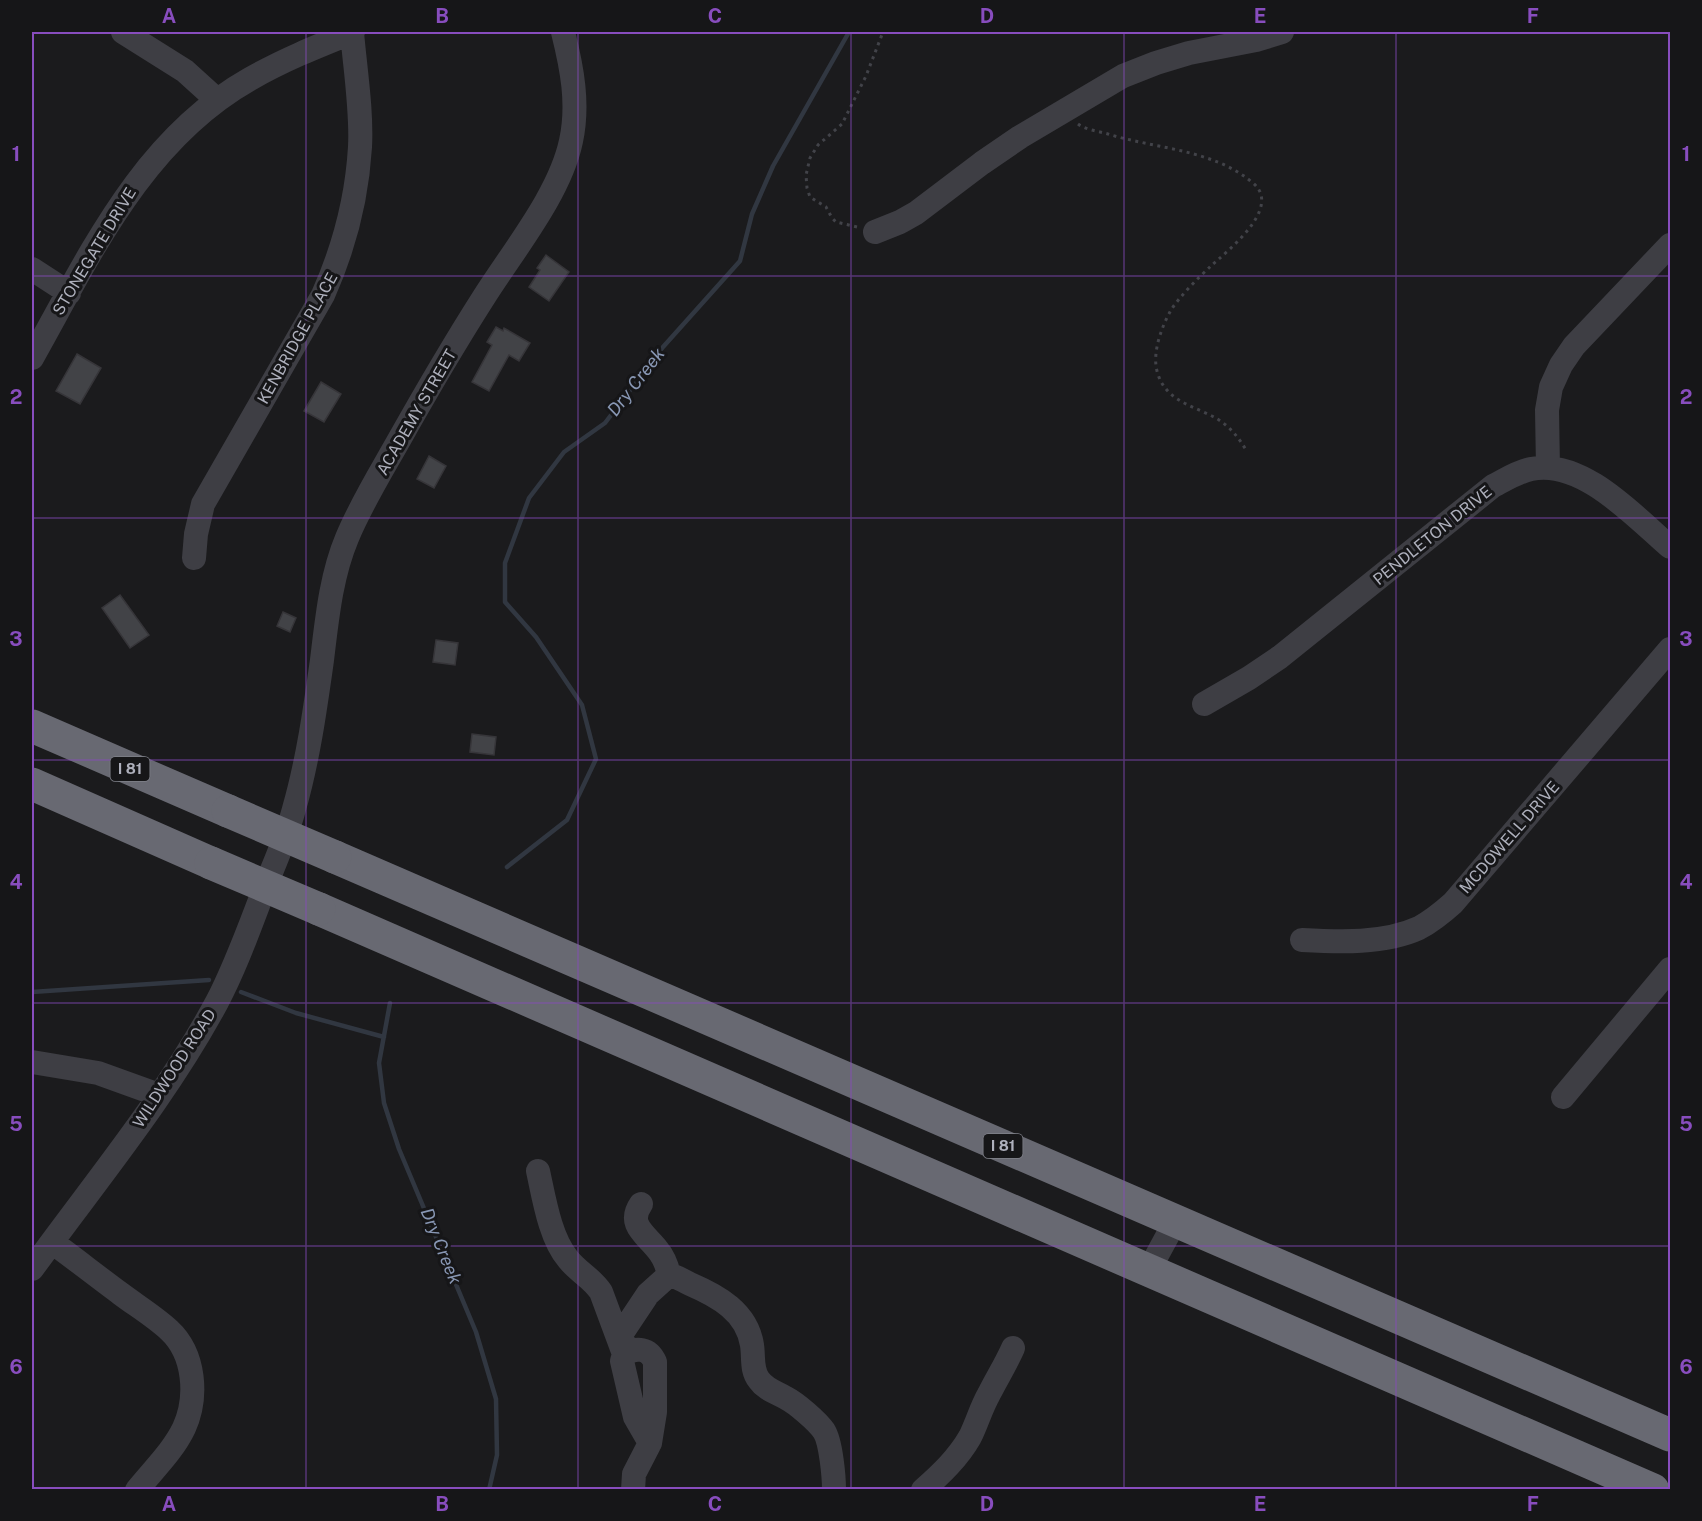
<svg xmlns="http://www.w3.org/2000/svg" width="1702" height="1521" font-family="'Public Sans',sans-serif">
  <rect width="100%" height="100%" fill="#1b1b1d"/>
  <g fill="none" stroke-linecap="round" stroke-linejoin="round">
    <path stroke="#313741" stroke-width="4.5" d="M507,867L567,820L596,759L582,705L536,637L505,602V563L529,498L564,452L605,423L663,347L740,261L752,214L773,166L849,32
      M32,992L209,980
      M241,992L296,1013L384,1037
      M390,1003L379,1063L384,1103L399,1149L476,1332L496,1399L497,1455L489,1490"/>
  </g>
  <path fill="#424347" stroke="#363539" stroke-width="1.5" d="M546,255L569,272L549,301L529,287L540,270L537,268Z
    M496,327L503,331L504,328L530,343L519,361L509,355L489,391L472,382L492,345L487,342Z
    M77,354L101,368L80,404L56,391Z
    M321,382L341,394L324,422L304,411Z
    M429,456L446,466L434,488L417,479Z
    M120,595L149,635L130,648L102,608Z
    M283,612L296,618L290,632L277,626Z
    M436,640L458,643L455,665L433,662Z
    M472,734L496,737L494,755L470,752Z"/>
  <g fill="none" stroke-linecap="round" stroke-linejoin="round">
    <path stroke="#424349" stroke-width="3" stroke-dasharray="3 4.5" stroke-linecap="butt" d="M1078,124C1086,130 1098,131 1108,134C1156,149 1213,149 1253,183C1283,208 1227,251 1211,266C1199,277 1180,296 1171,310C1162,326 1152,352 1157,371C1165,403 1197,406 1219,420C1231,428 1239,438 1246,450
      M857,227L836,222L832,218L826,207L810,197L807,188L806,175L810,158L818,145L842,124L866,76L883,32"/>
    <path stroke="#3e3e44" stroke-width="24" d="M123,32L185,71L217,100
      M875,232L900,222L916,213L982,163L1020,137L1123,76L1156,63L1189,53L1256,40L1282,32
      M32,269L69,293
      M32,358C90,255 142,140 250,79C283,60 318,46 353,32
      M1548,468L1547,410L1551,387L1561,365L1574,346L1670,245
      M194,558L196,534L203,504L323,295C344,248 357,198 360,147C362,111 355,68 352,32
      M1204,704L1249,678L1280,657L1493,486C1505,480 1517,472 1531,469C1582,458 1635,517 1670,547
      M1302,940C1339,942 1384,944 1419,928C1432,921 1443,912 1453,903L1670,649
      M32,1062L98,1073L159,1095
      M1563,1097L1670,969
      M538,1171C544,1198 550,1238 568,1259C578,1272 592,1278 601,1292L624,1354L622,1361L635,1417L650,1443L634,1474L633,1490
      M641,1204C627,1224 645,1234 657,1249C663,1256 667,1265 669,1275C677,1276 683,1281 690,1284C718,1296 747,1312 752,1345C754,1358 751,1370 759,1380C766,1390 776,1392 786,1398C796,1403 817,1421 824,1431C831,1442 834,1477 834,1490
      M52,1242C75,1259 98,1277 121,1294C137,1306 155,1317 169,1330C195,1354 198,1397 184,1428C173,1451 153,1470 137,1490
      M32,1269C95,1182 166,1097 217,1002C236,966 250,926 265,887C275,862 287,836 294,809C308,760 315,710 322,660C327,619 331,576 347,538C361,504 381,472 399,440C426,392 454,344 484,297C513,251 560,194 571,141C579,104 572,68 563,32
      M1149,1270L1176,1220
      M650,1443L655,1412V1362C649,1348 637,1347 624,1354L622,1333L648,1294L669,1275
      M923,1490C941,1474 958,1458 970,1437C977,1423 981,1408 989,1394C997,1378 1006,1364 1013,1348"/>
    <path stroke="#686972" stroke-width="33" d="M32,726L228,811
      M32,784L211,863
      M335,857L1670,1435
      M319,909L1653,1490"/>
    <path stroke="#686972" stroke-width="33" d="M228,811L335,857
      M211,863L319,909"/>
  </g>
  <path fill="none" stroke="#884dbe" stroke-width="1.5" stroke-opacity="0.55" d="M306,32V1490M578,32V1490M851,32V1490M1124,32V1490M1396,32V1490M32,276H1670M32,518H1670M32,760H1670M32,1003H1670M32,1246H1670"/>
  <g text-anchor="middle" stroke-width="6" stroke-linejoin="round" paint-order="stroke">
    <g fill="#161618" stroke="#80828b" stroke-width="1.5">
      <rect x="110.5" y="757" width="39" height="24" rx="4.5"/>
      <rect x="983.5" y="1134" width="39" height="24" rx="4.5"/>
    </g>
    <g font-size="15" font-weight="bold" fill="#aeb0bc">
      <text x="130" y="774">I 81</text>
      <text x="1003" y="1151">I 81</text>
    </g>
    <g font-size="16" fill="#aeb0bc" stroke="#161618">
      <text transform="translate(94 251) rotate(-59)" y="6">STONEGATE DRIVE</text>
      <text transform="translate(297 338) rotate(-61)" y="6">KENBRIDGE PLACE</text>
      <text transform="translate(416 412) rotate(-60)" y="6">ACADEMY STREET</text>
      <text transform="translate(1432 535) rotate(-39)" y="6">PENDLETON DRIVE</text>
      <text transform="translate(1509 837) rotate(-49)" y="6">MCDOWELL DRIVE</text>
      <text transform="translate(174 1068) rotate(-57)" y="6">WILDWOOD ROAD</text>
    </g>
    <g font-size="18" font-style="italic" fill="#8897b4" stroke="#161618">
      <text transform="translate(636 382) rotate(-52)" y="6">Dry Creek</text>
      <text transform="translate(441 1246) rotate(68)" y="6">Dry Creek</text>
    </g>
  </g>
  <rect width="1702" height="1521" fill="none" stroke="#161618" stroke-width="66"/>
  <rect x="33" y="33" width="1636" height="1455" fill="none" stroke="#884dbe" stroke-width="2"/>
  <g font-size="20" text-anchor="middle" font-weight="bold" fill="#884dbe">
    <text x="169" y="23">A</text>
    <text x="442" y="23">B</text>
    <text x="715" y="23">C</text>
    <text x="987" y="23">D</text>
    <text x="1260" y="23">E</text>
    <text x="1533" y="23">F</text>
    <text x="16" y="161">1</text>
    <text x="1686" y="161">1</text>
    <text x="16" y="404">2</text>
    <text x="1686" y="404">2</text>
    <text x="16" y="646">3</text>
    <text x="1686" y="646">3</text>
    <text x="16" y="889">4</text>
    <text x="1686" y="889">4</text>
    <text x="16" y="1131">5</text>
    <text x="1686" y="1131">5</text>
    <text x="16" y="1374">6</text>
    <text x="1686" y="1374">6</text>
    <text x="169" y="1511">A</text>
    <text x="442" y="1511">B</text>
    <text x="715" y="1511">C</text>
    <text x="987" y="1511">D</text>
    <text x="1260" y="1511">E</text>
    <text x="1533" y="1511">F</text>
  </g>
</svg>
